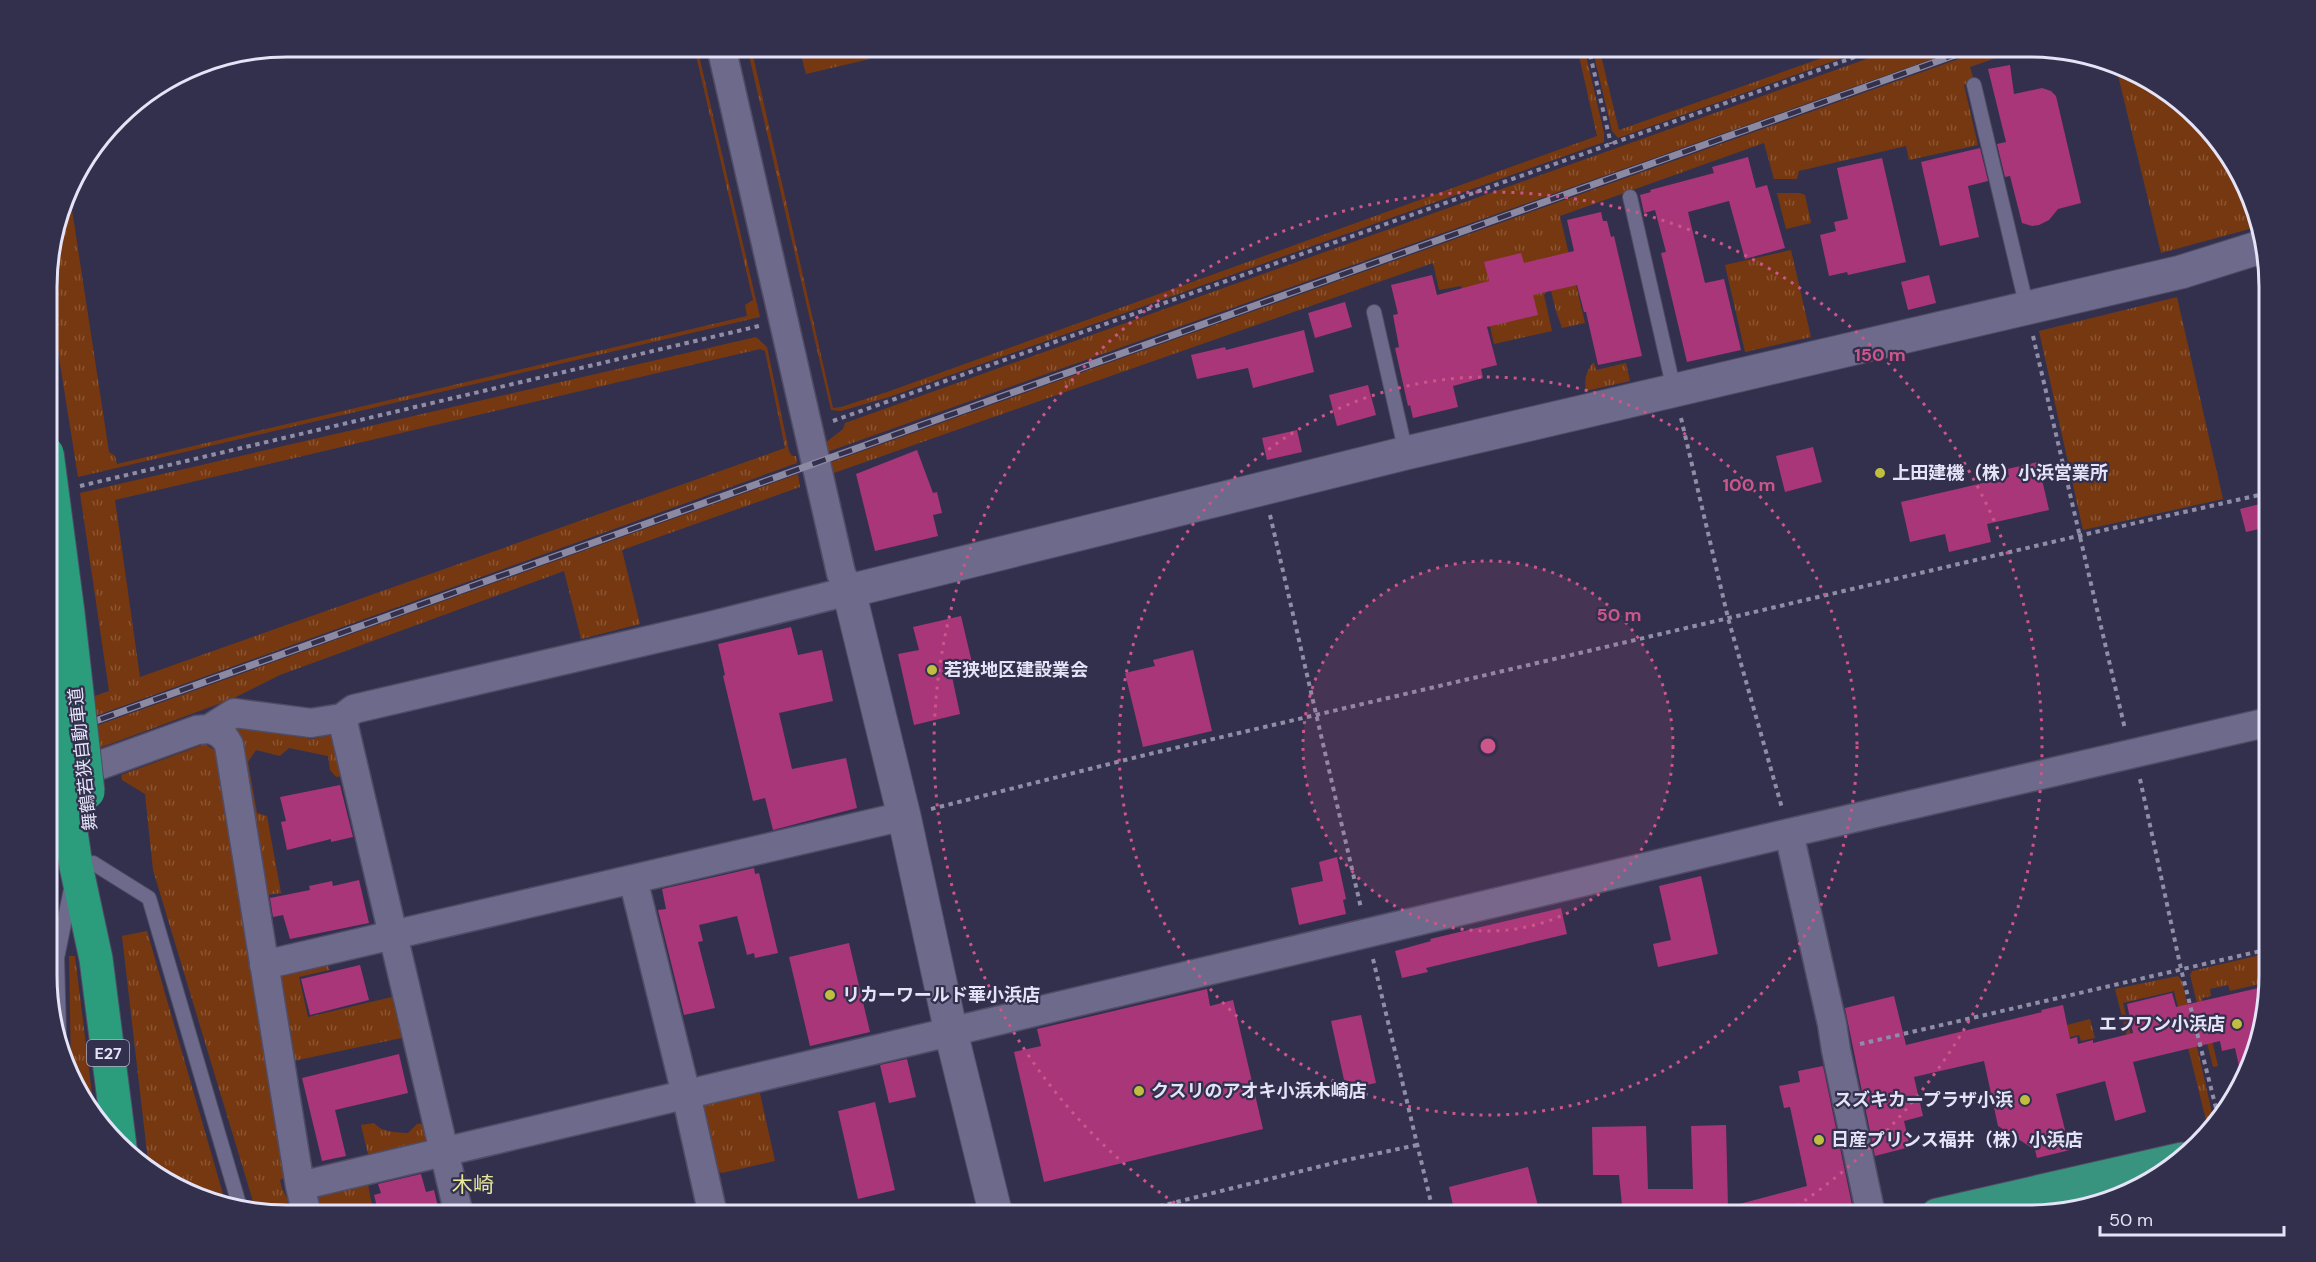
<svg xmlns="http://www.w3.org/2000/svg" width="2316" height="1262" font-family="'DM Sans','Noto Sans JP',sans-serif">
  <defs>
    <pattern id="grass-tufts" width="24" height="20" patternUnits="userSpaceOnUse" patternTransform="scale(1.5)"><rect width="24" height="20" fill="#763810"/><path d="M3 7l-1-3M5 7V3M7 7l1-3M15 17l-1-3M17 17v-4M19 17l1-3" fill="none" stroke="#895534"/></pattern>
  </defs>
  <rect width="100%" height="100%" fill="#33304d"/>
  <path fill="url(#grass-tufts)" fill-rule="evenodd" d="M694,47H697L760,317L78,477L47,282V271L69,190L109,452L115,456L117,464L747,316L745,305L753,300Z
    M747,47H751L833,408L841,407L887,392L1597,136L1577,47H1584L1604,133V142L889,397L841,411L831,410Z
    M799,47H868L870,59L806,74Z
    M1592,47H1599L1619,130L1853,47H1873L1618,138L1612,131Z
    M1900,47H1966L827,452L825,443L843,429L845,423Z
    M1992,47H2028L1970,67L1974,81L1964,85L1978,145L1909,160L1906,146L1799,171L1797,179H1774L1764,143L1560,216L1585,323L1562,328L1556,311L1551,291L1548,290L1544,295L1552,331L1494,344L1484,300L1465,297L1461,286L1439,290L1433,263L831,474L829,463Z
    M2116,67L2136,71L2188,106L2229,153L2257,227L2161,253Z
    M1777,193H1800L1805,195L1811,223L1786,229Z
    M1791,250L1811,337L1745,352L1725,265Z
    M2177,297L2223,499L2083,530L2039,331Z
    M756,337L767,347L789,451L792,456H796L797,463L48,733V712L109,691L80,493ZM760,349L765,351L785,448L140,677L115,500Z
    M1594,362L1596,370L1626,363L1630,381L1586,391C1584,379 1586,371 1594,362Z
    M798,474L800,487L622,550L640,624L581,639L564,571L280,675L232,699L48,767V743Z
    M237,726L312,739L332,735L343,776L336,777L330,770L328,756L289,748L280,756L256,750L248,762L257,813L267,816L281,893L261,896L236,732Z
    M205,744L222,755L290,1174L280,1180C283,1197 291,1200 297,1215H287L255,1208L153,870L145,794L122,780L121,775Z
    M147,931L225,1201L180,1191L149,1170L122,936Z
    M2269,953L2268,982L2230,991L2228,985L2210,989L2211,996L2202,998L2218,1066L2213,1067L2190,975L2192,971Z
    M69,956H75L95,1118L87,1109L71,1067Z
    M327,960L329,970L299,977L308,1017L396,996L406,1037L289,1062L277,971Z
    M2178,976L2182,981L2215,1126L2208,1128L2174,991L2123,1003L2134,1047L2130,1048L2115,989Z
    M2090,1019L2095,1038L2081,1041L2079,1035L2047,1043L2044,1031Z
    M759,1089L775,1161L722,1173L711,1168L703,1102Z
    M374,1123C383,1133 395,1132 408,1133L417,1124L427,1123L432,1143L371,1156L368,1154L361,1125Z
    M367,1179L373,1211L355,1215H318L314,1196Z"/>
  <path fill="#a93678" d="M2010,65L2014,94L2042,88L2051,91L2056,96L2081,203L2058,209L2049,220L2039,225L2032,226L2022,223L2010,176L2005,177L1997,144L2006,142L1988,69Z
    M1980,148L1988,181L1968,186L1979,237L1940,246L1921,162Z
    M1748,157L1756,188L1767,185L1785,248L1745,259L1729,201L1688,212L1705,283L1724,279L1741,350L1687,362L1661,253L1666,252L1655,210L1644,213L1640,195L1651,192L1650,190L1714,173L1712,167Z
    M1882,158L1906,262L1848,275L1847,272L1829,276L1820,235L1836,231L1834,222L1848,219L1837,168Z
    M1601,212L1603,221H1607L1611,237L1614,236L1642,356L1598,365L1586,312H1584L1577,285L1533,295L1538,315L1487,327L1497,365L1481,369L1483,378L1453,386L1458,407L1413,418L1410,405L1408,406L1395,348L1399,347L1393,315L1398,314L1391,285L1432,275L1437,295L1489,281L1484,262L1521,253L1524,263L1574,251L1567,220Z
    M1929,275L1936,303L1908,310L1901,282Z
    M1345,302L1352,327L1315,338L1308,313Z
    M1304,330L1314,372L1253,388L1248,368L1197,379L1191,355L1225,347L1226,350Z
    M1368,385L1376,415L1337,426L1329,395Z
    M1297,430L1302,452L1267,460L1262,438Z
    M1813,447L1822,482L1785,492L1776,456Z
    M917,450L933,493L937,492L942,513L933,515L938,536L875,551L856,474Z
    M2038,462L2049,510L1987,524L1991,542L1949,552L1945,534L1910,542L1901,502L2009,477L2007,469Z
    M2268,502V527L2246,532L2240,509Z
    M961,616L973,667L951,672L960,714L914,725L898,654L919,650L913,627Z
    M791,627L798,655L822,650L833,701L779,713L792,769L846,758L857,808L773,830L765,798L753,801L723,676L725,675L718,644Z
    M1193,650L1212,731L1143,747L1125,673L1155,666L1153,660Z
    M340,785L353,837L331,842V839L287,850L281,822L286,821L280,797Z
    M1337,857L1346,899L1343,900L1346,914L1299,925L1291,888L1323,881L1319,862Z
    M754,868L755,874L759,873L778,953L755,958L754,953L747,955L737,916L699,925L703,941L698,942L715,1008L684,1015L658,910L666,909L662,889Z
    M1701,876L1718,954L1658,967L1653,944L1671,940L1659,886Z
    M359,880L369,923L290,939L283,915L273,917L270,898L310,890L309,886L332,881L333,886Z
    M1561,908L1567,934L1426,968L1428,972L1402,978L1395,951L1431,941L1430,939Z
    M849,943L870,1032L810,1046L789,957Z
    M360,965L369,1000L310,1015L301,979Z
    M2267,986L2243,1084L2235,1048L2222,1051L2220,1041L2133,1062L2146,1112L2115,1121L2105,1081L2056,1094L2070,1150L2037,1158L2035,1150L1998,1126L1984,1061L1914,1077L1923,1116L1904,1121L1910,1147L1875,1156L1845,1008L1894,996L1906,1045L2042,1012L2041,1010L2063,1005L2070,1039L2077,1037L2078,1044L2093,1040V1043L2133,1033L2127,1004L2172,993L2176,1007Z
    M1207,989L1210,1006L1233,1000L1263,1129L1044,1182L1014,1052L1041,1046L1037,1029Z
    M1361,1015L1376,1083L1346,1089L1331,1021Z
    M399,1054L408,1093L335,1110L346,1156L322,1161L302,1078Z
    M907,1059L916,1097L889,1103L880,1065Z
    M1823,1066L1852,1205L1808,1215H1623L1619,1175H1593L1592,1127L1646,1126L1648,1189H1693L1691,1126L1726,1125L1728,1207L1807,1186L1790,1107L1784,1108L1779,1086L1800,1082L1798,1071Z
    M875,1102L895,1190L858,1199L838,1111Z
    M1528,1167L1538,1206L1502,1215H1455L1449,1187Z
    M421,1174L426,1192L434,1190L439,1211L422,1215H379L374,1195L381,1193L378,1184Z"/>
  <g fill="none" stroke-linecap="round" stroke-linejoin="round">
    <g stroke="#504c65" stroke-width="16">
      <path id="service" d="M1974,85L2027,308
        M1630,197L1674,390
        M1374,312L1406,453
        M93,863L149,898L239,1204
        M59,1033L57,958L71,889"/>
    </g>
    <g stroke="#504c65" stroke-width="31">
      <path id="minor" d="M342,718L459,1215
        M209,729C219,732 224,735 229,745L300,1186L1789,833L2269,722
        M64,778L197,730L209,729L234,713L311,723L342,718L354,709L710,626L849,591L841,573L721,46
        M1789,833L1832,1024L1836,1050L1871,1215
        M633,879L686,1094L713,1215
        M264,965L904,816
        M300,1186L307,1215"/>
    </g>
    <g stroke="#504c65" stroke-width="35">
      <path id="tertiary" d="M996,1215L951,1032L904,816L849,591L1406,453L2181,272L2264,246"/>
    </g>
    <g stroke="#504c65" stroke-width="35">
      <path id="trunk" d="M1937,1215L2182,1159"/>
    </g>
    <g stroke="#504c65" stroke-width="35">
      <path id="motorway" d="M66,798L76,866L96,959L120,1147"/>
    </g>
    <path stroke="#908da6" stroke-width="4" stroke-dasharray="4.5 4.5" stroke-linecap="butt" d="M1588,46L1611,144
      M2033,336L2125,729
      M1681,418L1728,618L1782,808
      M833,421L1886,46
      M80,486L759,326
      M1270,515L1361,908
      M2140,779L2181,969L2219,1120
      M931,809L1141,756L2078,536L2268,493
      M1373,959L1434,1215
      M1860,1044L2269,949
      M1124,1215L1342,1161L1417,1145"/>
    <use href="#service" stroke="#6d6a8b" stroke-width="14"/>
    <use href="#minor" stroke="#6d6a8b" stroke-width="28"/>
    <use href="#tertiary" stroke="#6d6a8b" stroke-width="33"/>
    <use href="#trunk" stroke="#38937f" stroke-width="33"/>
    <use href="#motorway" stroke="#2b9d7c" stroke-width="33"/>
    <g stroke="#8c89a2" stroke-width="7">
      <path id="rail" d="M48,738L1980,46"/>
    </g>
    <use href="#rail" stroke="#33304d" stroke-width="4.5" stroke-dasharray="14" stroke-linecap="butt"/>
    <g stroke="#504c65" stroke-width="35" stroke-linecap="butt">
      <path id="motorway-bridge" d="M47,453L68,613L88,792
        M48,675L66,798"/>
    </g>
    <use href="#motorway-bridge" stroke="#2b9d7c" stroke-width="33"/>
  </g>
  <circle cx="1488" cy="746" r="185" fill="#cc558a" fill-opacity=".12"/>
  <g fill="none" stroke="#cc558a" stroke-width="3" stroke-dasharray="3 6">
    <circle cx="1488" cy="746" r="185"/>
    <circle cx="1488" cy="746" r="369"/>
    <path d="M1190 1213A554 554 0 1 1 1786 1213"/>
  </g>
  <g fill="#bfbe41" stroke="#33304d" stroke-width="2">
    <circle cx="1880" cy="473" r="6"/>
    <circle cx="932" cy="670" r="6"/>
    <circle cx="830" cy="995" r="6"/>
    <circle cx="2237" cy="1024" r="6"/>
    <circle cx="1139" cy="1091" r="6"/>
    <circle cx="2025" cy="1100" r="6"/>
    <circle cx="1819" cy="1140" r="6"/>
  </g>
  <g text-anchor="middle" stroke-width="4.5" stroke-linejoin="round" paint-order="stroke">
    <rect fill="#33304d" stroke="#b0adc4" stroke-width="1.5" x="87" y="1040" width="42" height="26" rx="4.5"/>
    <g font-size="16" font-weight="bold" fill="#e5e3f7">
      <text x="108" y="1059">E27</text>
    </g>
    <g font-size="18" font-weight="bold" fill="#e5e3f7" stroke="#33304d" text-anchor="start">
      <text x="1892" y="479">上田建機（株）小浜営業所</text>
      <text x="944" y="676">若狭地区建設業会</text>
      <text x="842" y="1001">リカーワールド華小浜店</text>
      <text x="2225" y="1030" text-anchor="end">エフワン小浜店</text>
      <text x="1151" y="1097">クスリのアオキ小浜木崎店</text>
      <text x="2013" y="1106" text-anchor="end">スズキカープラザ小浜</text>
      <text x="1831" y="1146">日産プリンス福井（株）小浜店</text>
    </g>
    <g font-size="18" fill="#e5e3f7" stroke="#33304d">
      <text transform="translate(83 759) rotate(-96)" y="6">舞鶴若狭自動車道</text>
    </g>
    <g font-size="21" fill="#e7e899" stroke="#33304d">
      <text x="473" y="1192">木崎</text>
    </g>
  </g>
  <path d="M0 0H2316V1262H0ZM287 57H2029A230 230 0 0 1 2259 287V975A230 230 0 0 1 2029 1205H287A230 230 0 0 1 57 975V287A230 230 0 0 1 287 57Z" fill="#33304d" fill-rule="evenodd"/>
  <path fill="none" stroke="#e5e3f7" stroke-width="3" d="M287 57H2029A230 230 0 0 1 2259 287V975A230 230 0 0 1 2029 1205H287A230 230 0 0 1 57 975V287A230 230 0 0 1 287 57Z"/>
  <circle cx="1488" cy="746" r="9" fill="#cc558a" stroke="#33304d" stroke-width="3"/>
  <g font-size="18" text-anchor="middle" font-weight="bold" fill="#cc558a" stroke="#33304d" stroke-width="4.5" stroke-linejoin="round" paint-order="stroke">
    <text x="1880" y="361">150 m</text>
    <text x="1749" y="491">100 m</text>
    <text x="1619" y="621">50 m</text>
  </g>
  <path d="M2100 1226v9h184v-9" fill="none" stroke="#e5e3f7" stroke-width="3"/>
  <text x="2109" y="1226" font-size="18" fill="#e5e3f7" stroke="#33304d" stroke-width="4.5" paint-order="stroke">50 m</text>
</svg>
